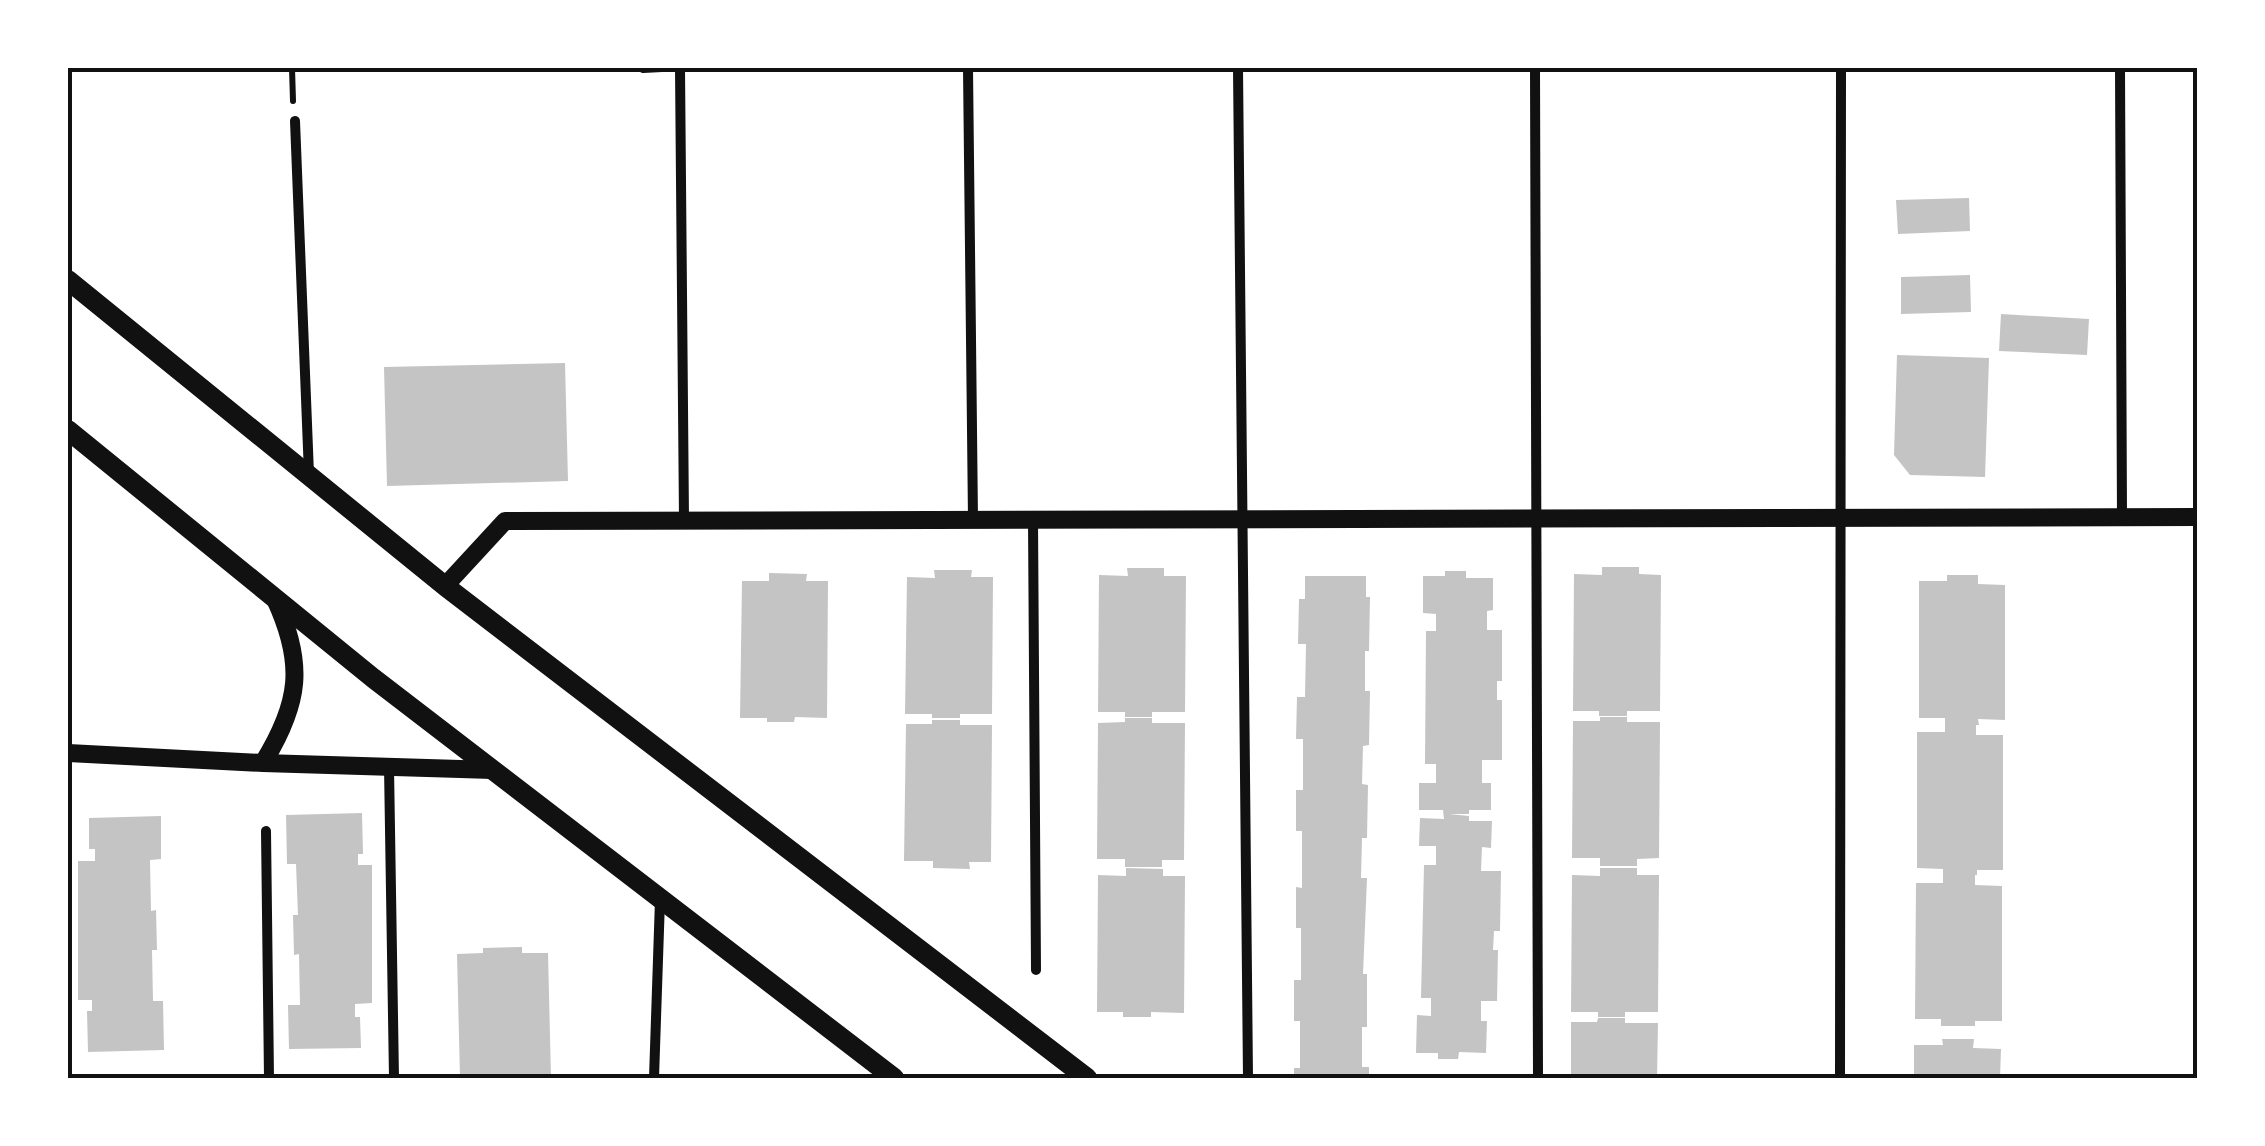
<svg xmlns="http://www.w3.org/2000/svg" width="2265" height="1146" font-family="'Roboto Condensed',sans-serif">
  <rect width="100%" height="100%" fill="#fff"/>
  <path fill="#c4c4c4" d="M1969,198L1970,231L1898,234L1896,200Z
    M1970,275L1971,312L1901,314V277Z
    M2001,314L2089,319L2087,355L1999,351Z
    M1897,355L1989,358L1985,477L1910,475L1894,455Z
    M565,363L568,481L387,486L384,367Z
    M1602,567H1639V574L1661,575L1660,711H1627V716H1599V711H1573L1574,574L1602,575Z
    M1127,568H1164V576H1186L1185,712H1152V717H1125V712H1098L1099,575L1128,576Z
    M934,570H972L971,577H993L992,714H960V718H932V714H905L907,577L935,578Z
    M1445,571H1466V578H1493V610L1487,611V630H1502V681H1497V700H1502V760H1482V783H1491V810H1469V814H1449L1469,816V821H1492L1491,848L1482,847L1481,871H1501L1500,931H1494L1493,950H1498L1497,1001H1481V1021H1487L1486,1053L1459,1052L1458,1059H1438V1053H1416L1417,1015L1431,1016V998H1421L1424,865H1436V846H1419L1420,818L1444,819L1443,810H1419V783H1436V764H1425L1426,631H1436V614L1423,613V576H1445Z
    M769,573L807,574L806,581H828L827,718L795,717L794,722H767V718H740L742,581H769Z
    M1947,575H1978V584L2005,585V720L1978,719L1979,725H1976V735H2003V870H1977V875H1975V885L2002,886V1021H1975V1026H1941V1019H1915L1916,883H1943V869L1917,868V732H1945V718H1919V581H1947Z
    M1305,576H1366V597H1370L1369,651H1365V691H1370L1369,745L1363,746L1362,784L1368,785L1367,838H1362L1361,878H1367L1363,974H1367V1027H1362V1067H1369V1078H1294V1068H1300V1021H1294V980H1301V928H1296V887L1302,888V831H1296V790H1303V739H1296L1297,697H1305L1306,644H1298L1299,599H1305Z
    M1600,717H1627V722H1660L1659,858L1637,859V866H1600V858H1572L1573,721H1600Z
    M1125,718H1152V723H1185L1184,860H1162V867H1125V859H1097L1098,723L1125,722Z
    M932,720H960V725H992L991,862H969L970,869L933,868V861H904L906,724H932Z
    M362,813L363,854H358V865H372V1003L355,1004V1017H360L361,1048L289,1049L288,1005H300L299,954L294,955L293,915H298L296,864H287L286,815Z
    M161,816V859L150,860L151,911L156,910L157,950H152L153,1001H163L164,1050L88,1052L87,1011H92V1000H78V861H95V849H89V818Z
    M1126,868L1163,869V876H1185L1184,1013L1151,1012V1017H1123V1012H1097L1098,875L1126,876Z
    M1600,868H1637V875H1659L1658,1012H1625V1017H1598V1012H1571L1572,875L1600,876Z
    M522,947V953H548L551,1078H460L457,954L483,953V948Z
    M1598,1018H1625V1023H1658L1657,1078H1571V1022H1597Z
    M1942,1039H1974L1973,1048L2001,1049L2000,1078H1914V1045H1943Z"/>
  <g fill="none" stroke-linecap="round" stroke-linejoin="round">
    <path stroke="#111" stroke-width="6" d="M292,68L293,101
      M639,68L643,70L662,69"/>
    <path stroke="#111" stroke-width="10" d="M680,68L684,520
      M968,68L973,520
      M1238,68L1248,1078
      M1535,68L1538,1078
      M2120,68L2122,517
      M295,121L309,474
      M1033,520L1036,970
      M389,767L394,1078
      M266,831L269,1078
      M654,1078L660,900
      M1840,1078L1841,68"/>
    <path stroke="#111" stroke-width="18" d="M445,586L505,521L2198,517
      M68,753L263,763L493,770
      M263,763C300,703 305,664 275,599"/>
    <path stroke="#111" stroke-width="20" d="M68,280L445,586L1087,1078
      M68,430L373,678L894,1078"/>
  </g>
  <rect width="2265" height="1146" fill="none" stroke="#ffffff" stroke-width="140"/>
  <rect x="70" y="70" width="2125" height="1006" fill="none" stroke="#111" stroke-width="4"/>
</svg>
